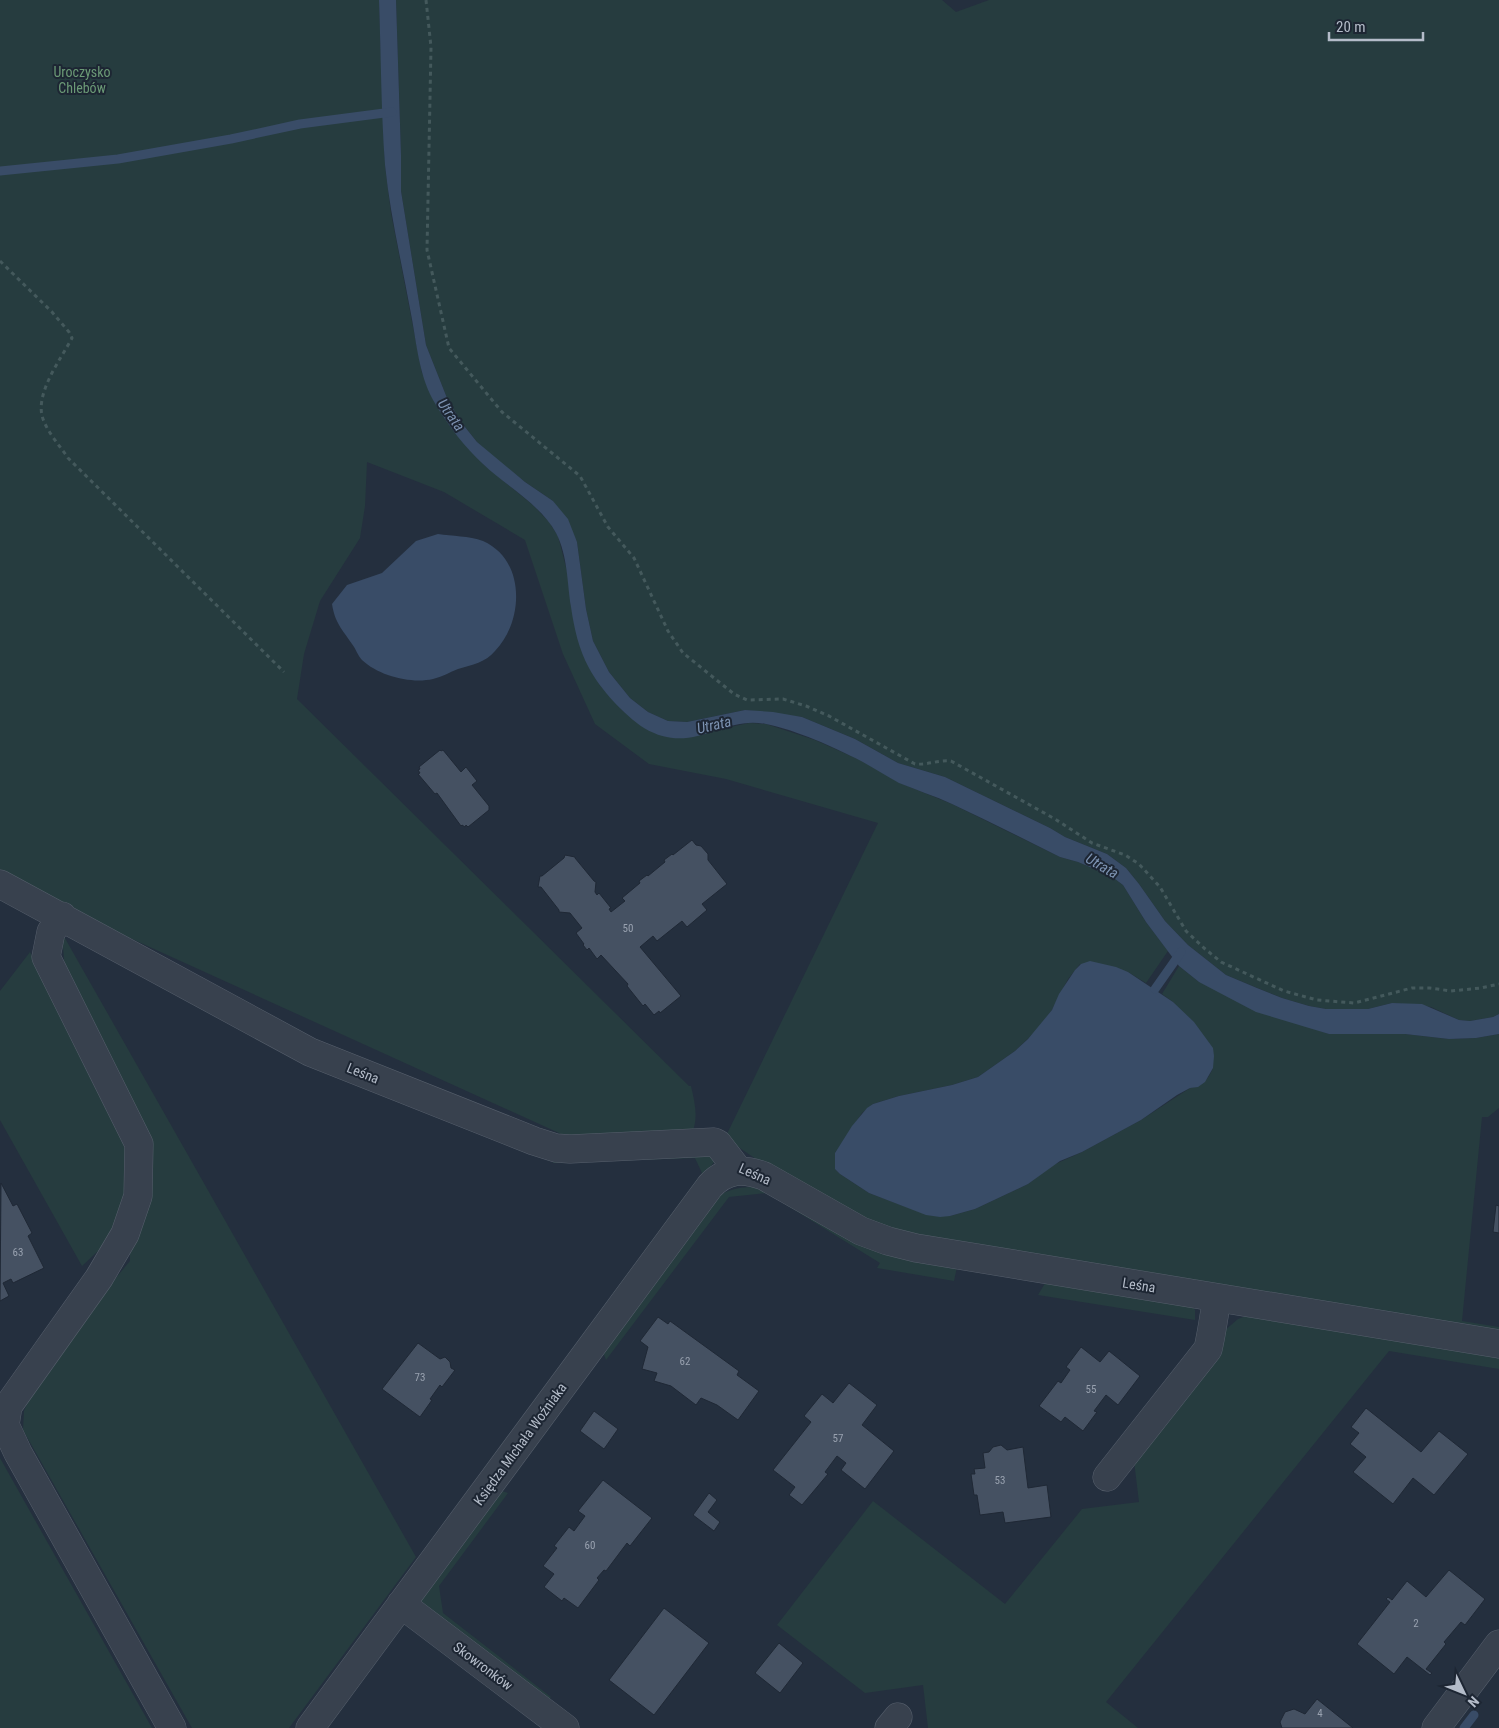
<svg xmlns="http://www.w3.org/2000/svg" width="1499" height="1728" font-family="'Roboto Condensed',sans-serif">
  <rect width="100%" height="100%" fill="#242f3e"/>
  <path fill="#263c3f" d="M0,0H379L385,165L391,213L422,373L483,464L534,506L549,522L558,536L569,579L571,606L599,684L623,711L644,727L721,729L749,723L766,724L815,740L860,760L900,783L952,804L1060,857L1078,862L1111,876L1123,885L1146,922L1168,951L1146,983L1128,972L1080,964L1068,979L1052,1010L1037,1030L1015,1051L978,1077L952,1085L899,1096L873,1104L862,1113L835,1153V1169L840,1174L869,1193L909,1208L950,1216L975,1209L1028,1184L1051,1166L1082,1152L1141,1120L1190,1088C1202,1086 1208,1080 1213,1068L1173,1002L1162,994L1179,966L1199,982L1301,1024L1329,1034H1405L1449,1039L1476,1038L1499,1034V1108L1488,1117H1482L1462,1321L1499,1327V1332L891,1232L756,1159L725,1138L878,823L726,779L649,764L595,724L563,654L525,540L444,492L367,462L365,506L360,538L320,601L304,654L297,699L689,1086H691C695,1104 699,1118 691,1136L570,1138L0,879Z
    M396,0H942L956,12L989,0H1499V1014L1493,1017L1470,1021L1459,1020L1431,1007L1392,1003L1368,1009H1326L1309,1006L1282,998L1226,975L1188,945L1165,921L1139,884L1126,868L1107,854L1065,837L1050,828L945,777L898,763L855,739L802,717L745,710L687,722L668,721L648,712L630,698L609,672L593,641L586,609L577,542L553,501L525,482L494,458L477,442L461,422L447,398L426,345L401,191V155Z
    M62,933L416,1557L289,1728H192L23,1430L24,1411L31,1395L105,1291L130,1261V1252L150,1180L65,973Z
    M30,952L116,1123L126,1151L127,1186L107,1247L97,1252L82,1266L0,1120V991Z
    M691,1150L715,1157L714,1162L585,1338L581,1337L702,1173L695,1158L553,1163L552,1158Z
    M758,1187L957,1267L954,1281L877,1268L880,1263L767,1193L729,1197L606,1360L602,1349L716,1198C729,1188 742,1187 758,1187Z
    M1047,1280L1192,1306L1195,1310V1320L1038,1295Z
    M1246,1316L1499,1355V1369L1389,1351L1106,1702L1138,1728H928L923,1685L865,1693L777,1625L873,1501L1005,1604L1082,1509L1139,1502L1134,1461L1224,1331L1238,1319Z
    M0,1458L152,1728H0Z
    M499,1490L508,1493L439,1586L443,1613L551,1697L547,1702L422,1605L420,1594Z"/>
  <path fill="#394c67" d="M379,0H396L401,155V191L426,345L447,398L461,422L477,442L525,482L553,501L568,519L577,542L586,609L593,641L609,672L630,698L648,712L668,721L687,722L745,710L773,712L802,717L855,739L898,763L945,777L1050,828L1065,837L1107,854L1126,868L1139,884L1165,921L1188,945L1226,975L1257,988L1282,998L1309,1006L1326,1009H1368L1392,1003L1422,1004L1459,1020L1470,1021L1493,1017L1499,1014V1034L1476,1038L1449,1039L1405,1034H1329L1256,1012L1199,982L1179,966L1146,922L1123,885L1111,876L1078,862L1060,857C1024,839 988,821 952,804C935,796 916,790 899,783C886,776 874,768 861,761C834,747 796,730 766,724C721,715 693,757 644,728C624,715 600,689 589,668C579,650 574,628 571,607C567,583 568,556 556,533C541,505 506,486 483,464C465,447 449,427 436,405C419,378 417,345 411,314C402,264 390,215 385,165C381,110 381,55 379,0Z
    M438,534C452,536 469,536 483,541C526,560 524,621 495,651C486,662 472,665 458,669C450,672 442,677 433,679C411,684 379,676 362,660C358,656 356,649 352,644C342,629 335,623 332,604L347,585L382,573L416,541Z
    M1090,961L1116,967L1128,972L1173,1002L1194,1022L1213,1048L1214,1056L1213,1068L1205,1082L1198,1087L1190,1088L1177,1095L1141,1120L1082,1152L1060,1161L1028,1184L975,1209L950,1216L940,1217L926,1215L869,1193L840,1174L835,1169V1153L852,1126L867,1108L873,1104L899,1096L952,1085L978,1077L1015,1051L1028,1039L1052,1010L1059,994L1075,970L1081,964Z"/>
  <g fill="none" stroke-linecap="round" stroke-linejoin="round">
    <path stroke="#394c67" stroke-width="9" d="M0,171L118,159L231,139L300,124L392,112
      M1155,989L1181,952
      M1464,1728L1474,1715"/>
  </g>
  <path fill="#455162" stroke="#1f2835" d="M440,750L441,751L443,750L461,772L466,767L477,781L472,785L489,806V810L468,827L466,825L465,827L462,825L461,826L437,793L435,794L418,774L420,773L418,770L420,769L419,767Z
    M692,840L696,845L701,846L708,854V860L727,884L702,904L707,910L687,927L682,921L657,941L653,936L640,947L681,996L660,1013L659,1011L654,1015L645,1004L643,1006L627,986L628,984L601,955L597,959L589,948L587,950L583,945L584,944L576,933L582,928L570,913L559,912V910L541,887H538L540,876H542L564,858L565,855L575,857V858L594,881L596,882L595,892L597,895L599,893L611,908L609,909L611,912L625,901L622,898L640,883L639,881L647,875L648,876L665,862L664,860L672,854L673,855Z
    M1,1183L13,1206L17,1204L32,1233L28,1236L44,1268L13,1283L11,1279L3,1283L9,1296L0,1301Z
    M1496,1205L1499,1206V1233L1493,1232Z
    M658,1317L668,1324L670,1321L739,1371L737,1375L759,1391L738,1420L717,1405L701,1398L696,1405L671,1386L654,1381L657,1373L642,1369L648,1347L640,1341Z
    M418,1343L440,1359L445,1357L450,1362L451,1368L455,1370L442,1387L440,1385L430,1399L432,1400L420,1417L382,1389Z
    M1081,1347L1100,1362L1109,1351L1140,1376L1118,1405L1106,1395L1094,1411L1097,1412L1083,1431L1065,1417L1061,1422L1039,1406L1058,1381L1061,1383L1070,1370L1066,1367Z
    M849,1383L877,1405L862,1425L894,1451L865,1489L841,1470L846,1463L837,1456L825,1472L828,1474L802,1505L789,1495L795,1487L773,1470L811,1422L804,1416L822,1394L833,1403Z
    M1366,1408L1421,1452L1439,1431L1468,1454L1434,1495L1413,1478L1393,1504L1353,1472L1366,1457L1350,1444L1359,1433L1351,1427Z
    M594,1411L618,1429L604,1449L580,1431Z
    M1001,1445L1007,1450L1023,1447L1028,1488L1047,1485L1051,1517L1005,1523L1003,1512L980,1515L977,1495H974L971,1474H975L974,1469L985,1468L983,1453L989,1452L993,1447Z
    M603,1480L652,1518L630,1546L627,1543L606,1571L604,1570L597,1578L599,1580L578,1608L564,1598L562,1601L544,1587L554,1574L543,1566L557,1548L554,1546L569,1527L574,1531L585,1516L578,1511Z
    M709,1493L717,1500L708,1512L720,1522L714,1531L693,1515Z
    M1449,1570L1485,1599L1465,1625L1461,1622L1444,1642L1446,1644L1426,1669L1432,1673L1430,1675L1407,1657L1394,1674L1357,1644L1390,1602L1386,1599L1388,1597L1392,1600L1407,1581L1426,1597Z
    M664,1608L709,1643L654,1715L609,1680Z
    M779,1643L803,1663L780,1693L755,1673Z
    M1317,1699L1353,1728H1282L1280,1722L1285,1712L1294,1709L1305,1714Z"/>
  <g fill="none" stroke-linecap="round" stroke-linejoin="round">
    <g stroke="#565f6c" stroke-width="29">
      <path id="minor" d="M0,884L310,1052L534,1141L556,1148L570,1149L714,1142L718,1144L738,1170
        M62,916L51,932L46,957L139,1144L138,1196L125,1234L99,1278L8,1406L5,1425L18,1453L172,1728
        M1107,1477L1208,1349C1212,1332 1214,1315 1217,1298
        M401,1604L565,1728
        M310,1728L710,1186C726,1169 743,1168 764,1176L861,1231L888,1241L916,1248L1499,1344
        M889,1728L898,1717
        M1436,1728L1499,1644"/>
    </g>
    <path stroke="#44595c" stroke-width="3" stroke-dasharray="4 4" stroke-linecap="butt" d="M426,0L431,47L427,250L449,348L502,412L580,476L608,527L634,558L668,631L683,653L734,694L747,700L783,699L806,706L829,716L915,764C927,765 938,760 951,761L1055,819L1092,843L1125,855L1139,864L1160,887L1186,931L1204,948L1221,962L1284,991L1317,1000L1354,1003L1412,988H1430L1451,991L1481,988L1499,984
      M0,261L52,312L69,332L72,338C61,359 34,394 43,419C48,433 60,446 68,458L284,672"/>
    <use href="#minor" stroke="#38414e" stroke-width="28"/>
  </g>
  <g text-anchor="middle" stroke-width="4" stroke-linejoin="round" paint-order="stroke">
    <g font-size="11" fill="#98a1af">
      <text x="628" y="932">50</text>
      <text x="18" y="1256">63</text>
      <text x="685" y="1365">62</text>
      <text x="420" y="1381">73</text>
      <text x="1091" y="1393">55</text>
      <text x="838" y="1442">57</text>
      <text x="1000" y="1484">53</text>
      <text x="590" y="1549">60</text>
      <text x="1416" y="1627">2</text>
      <text x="1320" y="1717">4</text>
    </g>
    <g font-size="14" fill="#6b9a76" stroke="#1d2633">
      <text x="82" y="77">Uroczysko<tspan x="82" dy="16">Chlebów</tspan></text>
    </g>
    <g font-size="14" fill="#b4bcc9" stroke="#1d2633">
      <text transform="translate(363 1073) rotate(22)" y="5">Leśna</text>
      <text transform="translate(755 1174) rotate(24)" y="5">Leśna</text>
      <text transform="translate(1139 1285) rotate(9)" y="5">Leśna</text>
      <text transform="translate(520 1444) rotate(-54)" y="5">Księdza Michała Woźniaka</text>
      <text transform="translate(483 1666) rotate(37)" y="5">Skowronków</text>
    </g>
    <g font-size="15" font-style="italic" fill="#7c92b1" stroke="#1d2633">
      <text transform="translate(451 415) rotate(55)" y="5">Utrata</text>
      <text transform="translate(714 725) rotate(-13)" y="5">Utrata</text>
      <text transform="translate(1102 866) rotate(30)" y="5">Utrata</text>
    </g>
  </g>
  <g transform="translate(1464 1693) rotate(133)" stroke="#1d2633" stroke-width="4" paint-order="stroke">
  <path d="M0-4L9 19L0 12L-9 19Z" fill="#b4bcc9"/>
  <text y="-8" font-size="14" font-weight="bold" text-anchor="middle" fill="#b4bcc9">N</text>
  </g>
  <path d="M1329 32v8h94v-8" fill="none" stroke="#b4bcc9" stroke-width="2.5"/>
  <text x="1336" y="32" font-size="15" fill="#b4bcc9" stroke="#1d2633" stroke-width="4" paint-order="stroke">20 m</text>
</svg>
